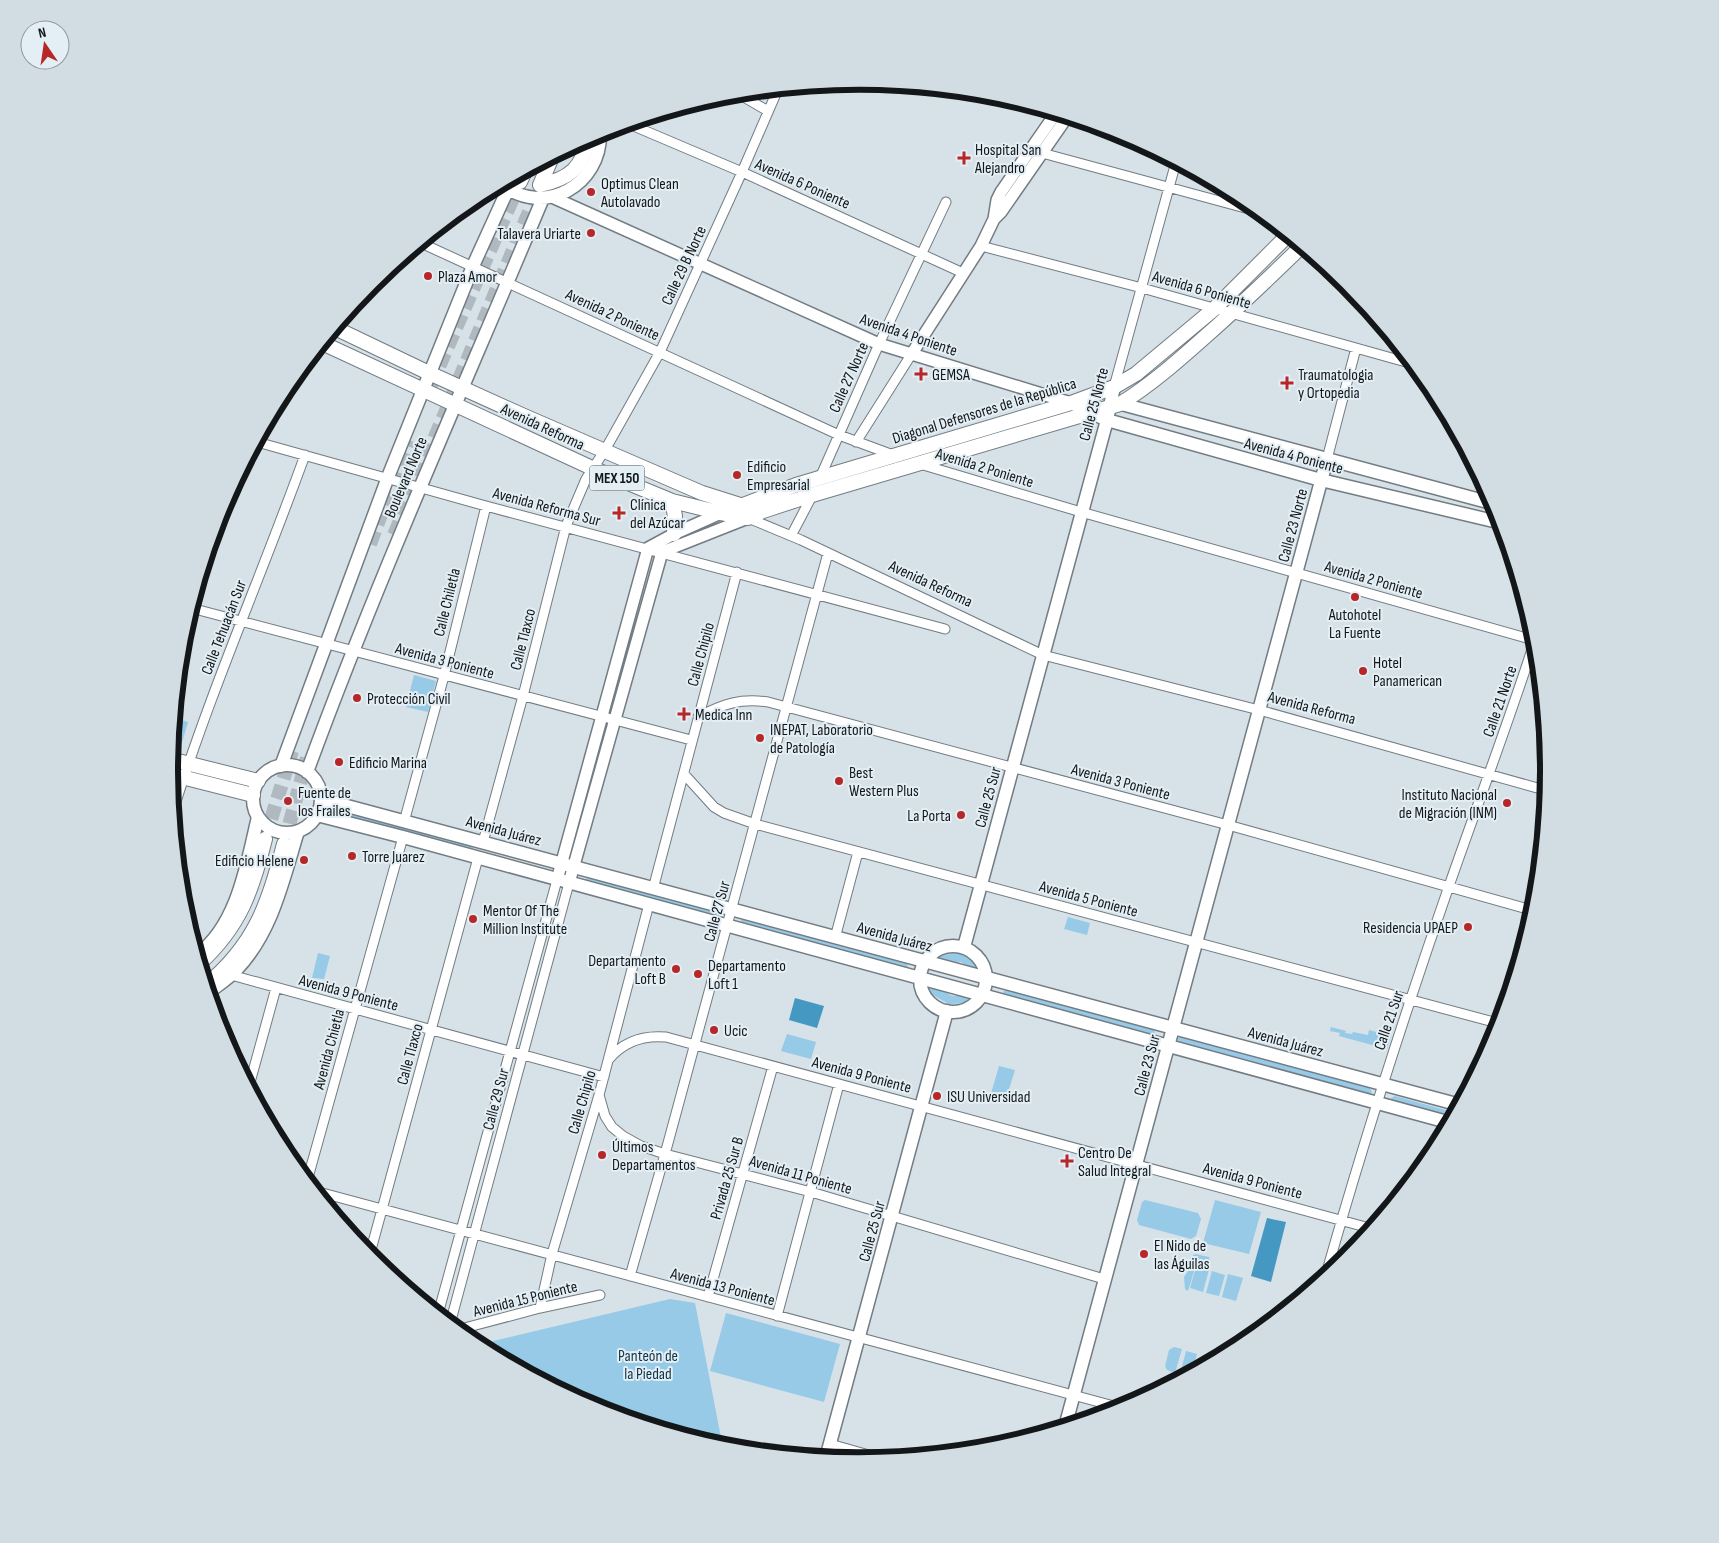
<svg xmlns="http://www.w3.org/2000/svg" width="1719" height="1543" font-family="'Sofia Sans Condensed',sans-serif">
  <rect width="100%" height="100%" fill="#d6e1e8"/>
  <path fill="#96cae7" d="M414,675L436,681L428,712L406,707Z
    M175,718L188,722L179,753L171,750Z
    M326,806L472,846L473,849L472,851L324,811V809Z
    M588,877L718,912V914L715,916L586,882L585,880Z
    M1068,917L1090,923L1087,935L1064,929Z
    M741,920H744L907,963L908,966L907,968L741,924Z
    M318,953L330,956L324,979L312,978Z
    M963,953L979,964L981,969L976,972L961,962L942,963L938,959L941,955Z
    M934,986L952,996L969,995L972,1000L969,1003L949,1004L931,994L929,989Z
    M1006,990L1154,1030L1155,1033L1152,1035L1004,995L1003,992Z
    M1331,1027L1346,1031L1345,1033L1352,1034L1353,1032L1368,1035L1369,1030L1391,1036L1387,1049L1339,1036L1340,1033L1330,1031Z
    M787,1034L816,1042L811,1059L781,1051Z
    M1180,1037L1370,1088L1372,1092L1368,1094L1178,1043V1038Z
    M999,1066L1015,1070L1005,1102L990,1097Z
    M1395,1096L1456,1113L1453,1118L1393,1102L1391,1098Z
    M1145,1200L1198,1213L1201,1219L1196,1236L1191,1239L1139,1225L1137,1220L1142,1202Z
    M1215,1200L1261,1212L1249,1254L1203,1243Z
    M1195,1254L1209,1257L1210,1261L1206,1267L1196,1265L1188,1291L1185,1289L1184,1277L1192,1265L1190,1258Z
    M1196,1267L1209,1270L1203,1292L1190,1288Z
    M1212,1271L1225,1275L1219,1296L1206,1293Z
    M1228,1274L1243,1278L1236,1301L1222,1297Z
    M670,1299L695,1303L723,1448L595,1409L476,1345Z
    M726,1313L840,1344L824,1402L710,1371Z
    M1174,1347L1182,1349L1175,1373L1167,1370L1165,1366L1169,1350Z
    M1186,1351L1197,1354L1192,1373L1186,1376L1180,1374Z"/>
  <path fill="#4498c2" d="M795,998L824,1006L817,1028L789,1020Z
    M1267,1218L1286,1222L1271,1282L1251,1276Z"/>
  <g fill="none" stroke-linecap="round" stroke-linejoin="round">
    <path stroke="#afb9bf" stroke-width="14" stroke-dasharray="14 7" stroke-linecap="butt" d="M431,385L520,182
      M394,535L539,188
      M370,544L409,440
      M265,839L292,751
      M284,844L307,758"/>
    <g stroke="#727c82" stroke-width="11">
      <path id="minor" d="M737,93L768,111
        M629,124L742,172L963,273
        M1031,150L1260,212
        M421,243L839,435L893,455
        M981,246L1142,288L1413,364
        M1114,387L1176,162
        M257,442L486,506L945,629
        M856,442L911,355
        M1327,459L1356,348
        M920,464L1081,512L1537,641
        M819,480L879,344L946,202
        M748,518L801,540L1043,655L1259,710L1548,791
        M791,536L813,494
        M191,608L691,740
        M698,717C723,704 740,698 768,702L1228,825L1535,911
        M684,774L714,807L724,813L755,824L1501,1024
        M173,811C211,690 262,574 305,455
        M404,822L444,676L486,506
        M483,842L523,696L566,526L586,479L605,450L660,352L742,172L778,89
        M653,889L737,572
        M835,938L858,852
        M194,943L203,950
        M231,975L604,1077
        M609,1059C624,1041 643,1035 666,1037L1373,1229
        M249,1086L276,988
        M599,1095L605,1116L612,1127L623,1136L641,1146L665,1154L811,1192L1104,1279
        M307,1181L403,837
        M315,1191L1125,1409
        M369,1257L478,858
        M630,1276L665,1154L828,553
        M1325,1278C1362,1146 1404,1016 1449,886C1478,803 1509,721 1536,637
        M708,1297L773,1066
        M540,1308L552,1254L599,1095L649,904
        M438,1314L557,880
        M777,1316L839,1084
        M450,1324L569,883
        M457,1330L540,1308L600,1295
        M830,1444L883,1459"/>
    </g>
    <g stroke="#727c82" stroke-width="14">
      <path id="tertiary" d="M552,197L879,344L1071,403
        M994,219L997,200L1001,192L1056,113
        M911,355L981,246L994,219L1001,212L1067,117
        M557,880L648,548L674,534L721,513
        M569,883L662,552L748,518"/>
    </g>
    <g stroke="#727c82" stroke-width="15">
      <path id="secondary" d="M501,184C544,218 602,185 600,132
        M1114,402L1495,504
        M1071,403L1107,420L1321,480L1502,523
        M253 799a34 34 0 1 1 68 0a34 34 0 1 1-68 0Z
        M281,766L388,477L473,266L508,189
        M307,772C378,578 463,389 543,198
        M321,799L1460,1105
        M317,815L403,837L1451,1123
        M920 979a33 33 0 1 1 66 0a33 33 0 1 1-66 0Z
        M964,947L1107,420L1114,387
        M197,955C238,925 247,863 258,817
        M209,992C218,985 228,979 236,970C272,933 283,880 298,831
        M1065,1427L1327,459
        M826,1458L947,1011"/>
    </g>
    <g stroke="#727c82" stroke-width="16">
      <path id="primary" d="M520,182L525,171
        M540,185C569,179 583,168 588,138
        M540,185L552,157
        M335,328L429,373L524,416L702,493L743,506
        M322,343L592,468L672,501L721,513L748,518L763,511L812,495L1120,404C1152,384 1179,360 1207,335C1240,306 1271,276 1302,246
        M672,501L675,516L674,534
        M722,513L796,485L1071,403L1114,387L1136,374L1214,309L1288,235
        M170,759L258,781
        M170,774L253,795
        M200,963C240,926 252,891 265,839
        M206,985C255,945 269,903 284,844"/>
    </g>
    <use href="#minor" stroke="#fff" stroke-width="9"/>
    <use href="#tertiary" stroke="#fff" stroke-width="11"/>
    <use href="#secondary" stroke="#fff" stroke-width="12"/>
    <use href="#primary" stroke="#fff" stroke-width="14"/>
  </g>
  <g fill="#b72727" stroke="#e3eef5" stroke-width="2">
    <path d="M961.5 150.5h5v5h5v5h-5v5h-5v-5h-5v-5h5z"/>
    <circle cx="591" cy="192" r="5"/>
    <circle cx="591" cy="233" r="5"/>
    <circle cx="428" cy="276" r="5"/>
    <path d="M918.5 366.5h5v5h5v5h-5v5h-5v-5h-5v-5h5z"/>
    <path d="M1284.5 375.5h5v5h5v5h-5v5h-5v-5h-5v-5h5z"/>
    <circle cx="737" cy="475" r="5"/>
    <path d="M616.5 505.5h5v5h5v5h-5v5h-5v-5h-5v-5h5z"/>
    <circle cx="1355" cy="597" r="5"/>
    <circle cx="1363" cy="671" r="5"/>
    <circle cx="357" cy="698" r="5"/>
    <path d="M681.5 706.5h5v5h5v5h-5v5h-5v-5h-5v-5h5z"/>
    <circle cx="760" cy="738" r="5"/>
    <circle cx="339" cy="762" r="5"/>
    <circle cx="839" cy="781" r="5"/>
    <circle cx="288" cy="801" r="5"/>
    <circle cx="1507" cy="803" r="5"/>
    <circle cx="961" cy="815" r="5"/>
    <circle cx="352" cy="856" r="5"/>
    <circle cx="304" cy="860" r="5"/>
    <circle cx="473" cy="919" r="5"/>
    <circle cx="1468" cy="927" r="5"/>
    <circle cx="676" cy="969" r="5"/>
    <circle cx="698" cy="974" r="5"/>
    <circle cx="714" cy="1030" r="5"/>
    <circle cx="937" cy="1096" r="5"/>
    <circle cx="602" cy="1155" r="5"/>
    <path d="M1064.5 1153.5h5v5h5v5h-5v5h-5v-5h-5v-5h5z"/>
    <circle cx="1144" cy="1254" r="5"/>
  </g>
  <g text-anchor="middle" stroke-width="4" stroke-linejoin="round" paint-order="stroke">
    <rect fill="#e3eef5" stroke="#51585b" stroke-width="1" x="589.5" y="465.5" width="55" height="25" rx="4"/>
    <g font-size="15" font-weight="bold" fill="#131719">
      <text x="617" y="483">MEX 150</text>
    </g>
    <g font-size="16" fill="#131719" stroke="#e3eef5" text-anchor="start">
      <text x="975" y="155">Hospital San<tspan x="975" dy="18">Alejandro</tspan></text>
      <text x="601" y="189">Optimus Clean<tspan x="601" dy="18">Autolavado</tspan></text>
      <text x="581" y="239" text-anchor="end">Talavera Uriarte</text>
      <text x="438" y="282">Plaza Amor</text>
      <text x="932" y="380">GEMSA</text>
      <text x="1298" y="380">Traumatologia<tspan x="1298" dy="18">y Ortopedia</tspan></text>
      <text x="747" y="472">Edificio<tspan x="747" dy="18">Empresarial</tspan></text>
      <text x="630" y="510">Clínica<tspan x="630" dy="18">del Azúcar</tspan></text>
      <text x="1355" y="620" text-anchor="middle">Autohotel<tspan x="1355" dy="18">La Fuente</tspan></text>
      <text x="1373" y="668">Hotel<tspan x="1373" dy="18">Panamerican</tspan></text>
      <text x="367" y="704">Protección Civil</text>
      <text x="695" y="720">Medica Inn</text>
      <text x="770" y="735">INEPAT, Laboratorio<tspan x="770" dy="18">de Patología</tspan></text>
      <text x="349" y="768">Edificio Marina</text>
      <text x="849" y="778">Best<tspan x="849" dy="18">Western Plus</tspan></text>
      <text x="298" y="798">Fuente de<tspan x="298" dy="18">los Frailes</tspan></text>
      <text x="1497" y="800" text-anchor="end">Instituto Nacional<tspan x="1497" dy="18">de Migración (INM)</tspan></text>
      <text x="951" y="821" text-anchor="end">La Porta</text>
      <text x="362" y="862">Torre Juarez</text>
      <text x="294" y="866" text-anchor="end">Edificio Helene</text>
      <text x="483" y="916">Mentor Of The<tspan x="483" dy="18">Million Institute</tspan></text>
      <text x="1458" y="933" text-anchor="end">Residencia UPAEP</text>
      <text x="666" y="966" text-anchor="end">Departamento<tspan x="666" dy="18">Loft B</tspan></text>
      <text x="708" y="971">Departamento<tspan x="708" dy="18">Loft 1</tspan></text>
      <text x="724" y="1036">Ucic</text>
      <text x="947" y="1102">ISU Universidad</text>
      <text x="612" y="1152">Últimos<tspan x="612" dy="18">Departamentos</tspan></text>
      <text x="1078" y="1158">Centro De<tspan x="1078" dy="18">Salud Integral</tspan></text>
      <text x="1154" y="1251">El Nido de<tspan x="1154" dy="18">las Águilas</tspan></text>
    </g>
    <g font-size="16" fill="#131719" stroke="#e3eef5">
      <text transform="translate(803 183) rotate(24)" y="6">Avenida 6 Poniente</text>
      <text transform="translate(683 265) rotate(-65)" y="6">Calle 29 B Norte</text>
      <text transform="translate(1202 289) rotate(16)" y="6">Avenida 6 Poniente</text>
      <text transform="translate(613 314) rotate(25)" y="6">Avenida 2 Poniente</text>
      <text transform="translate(909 334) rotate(19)" y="6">Avenida 4 Poniente</text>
      <text transform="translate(848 377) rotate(-66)" y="6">Calle 27 Norte</text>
      <text transform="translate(1093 404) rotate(-75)" y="6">Calle 25 Norte</text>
      <text transform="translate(984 410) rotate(-17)" y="6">Diagonal Defensores de la República</text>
      <text transform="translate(543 426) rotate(25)" y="6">Avenida Reforma</text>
      <text transform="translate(1294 455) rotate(15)" y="6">Avenida 4 Poniente</text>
      <text transform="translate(985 467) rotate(17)" y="6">Avenida 2 Poniente</text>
      <text transform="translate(405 477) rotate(-67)" y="6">Boulevard Norte</text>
      <text transform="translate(547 506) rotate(15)" y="6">Avenida Reforma Sur</text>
      <text transform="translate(1292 525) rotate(-75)" y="6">Calle 23 Norte</text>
      <text transform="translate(1374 579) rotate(16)" y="6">Avenida 2 Poniente</text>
      <text transform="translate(931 583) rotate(25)" y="6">Avenida Reforma</text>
      <text transform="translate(446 602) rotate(-76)" y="6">Calle Chiletla</text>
      <text transform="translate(223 627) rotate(-69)" y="6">Calle Tehuacán Sur</text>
      <text transform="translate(522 639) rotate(-76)" y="6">Calle Tlaxco</text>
      <text transform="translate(700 654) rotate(-75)" y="6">Calle Chipilo</text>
      <text transform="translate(445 660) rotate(15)" y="6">Avenida 3 Poniente</text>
      <text transform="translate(1499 701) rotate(-71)" y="6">Calle 21 Norte</text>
      <text transform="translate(1312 707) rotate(15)" y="6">Avenida Reforma</text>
      <text transform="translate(1121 781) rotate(15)" y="6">Avenida 3 Poniente</text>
      <text transform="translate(987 797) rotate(-75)" y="6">Calle 25 Sur</text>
      <text transform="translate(504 830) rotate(15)" y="6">Avenida Juárez</text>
      <text transform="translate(1089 898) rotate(15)" y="6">Avenida 5 Poniente</text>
      <text transform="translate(716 911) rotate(-75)" y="6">Calle 27 Sur</text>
      <text transform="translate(895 936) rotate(15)" y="6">Avenida Juárez</text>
      <text transform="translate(349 992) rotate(15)" y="6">Avenida 9 Poniente</text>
      <text transform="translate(1388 1020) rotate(-71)" y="6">Calle 21 Sur</text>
      <text transform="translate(1286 1041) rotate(15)" y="6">Avenida Juárez</text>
      <text transform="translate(328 1049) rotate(-75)" y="6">Avenida Chietla</text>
      <text transform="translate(409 1054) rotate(-75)" y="6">Calle Tlaxco</text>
      <text transform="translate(1146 1065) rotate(-75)" y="6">Calle 23 Sur</text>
      <text transform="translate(862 1074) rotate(15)" y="6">Avenida 9 Poniente</text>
      <text transform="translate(495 1099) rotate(-75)" y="6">Calle 29 Sur</text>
      <text transform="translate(581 1102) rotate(-74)" y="6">Calle Chipilo</text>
      <text transform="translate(801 1174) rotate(16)" y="6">Avenida 11 Poniente</text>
      <text transform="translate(726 1178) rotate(-74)" y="6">Privada 25 Sur B</text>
      <text transform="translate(1253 1180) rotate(15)" y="6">Avenida 9 Poniente</text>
      <text transform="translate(871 1231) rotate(-75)" y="6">Calle 25 Sur</text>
      <text transform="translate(723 1286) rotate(15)" y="6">Avenida 13 Poniente</text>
      <text transform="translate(525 1298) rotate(-14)" y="6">Avenida 15 Poniente</text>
    </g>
    <g font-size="16" fill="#0f3446" stroke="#e3eef5">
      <text x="648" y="1361">Panteón de<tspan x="648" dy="18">la Piedad</tspan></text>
    </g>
  </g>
  <path d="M0 0H1719V1543H0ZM178 771a681 681 0 1 1 1362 0a681 681 0 1 1-1362 0Z" fill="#d2dde3" fill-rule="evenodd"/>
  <path fill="none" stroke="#131719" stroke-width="6" d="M178 771a681 681 0 1 1 1362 0a681 681 0 1 1-1362 0Z"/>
  <g transform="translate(45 45) rotate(347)"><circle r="24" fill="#e3eef5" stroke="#90989d"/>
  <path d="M0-4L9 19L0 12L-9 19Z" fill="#b72727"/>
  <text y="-8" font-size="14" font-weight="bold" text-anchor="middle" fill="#131719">N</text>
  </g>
</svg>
